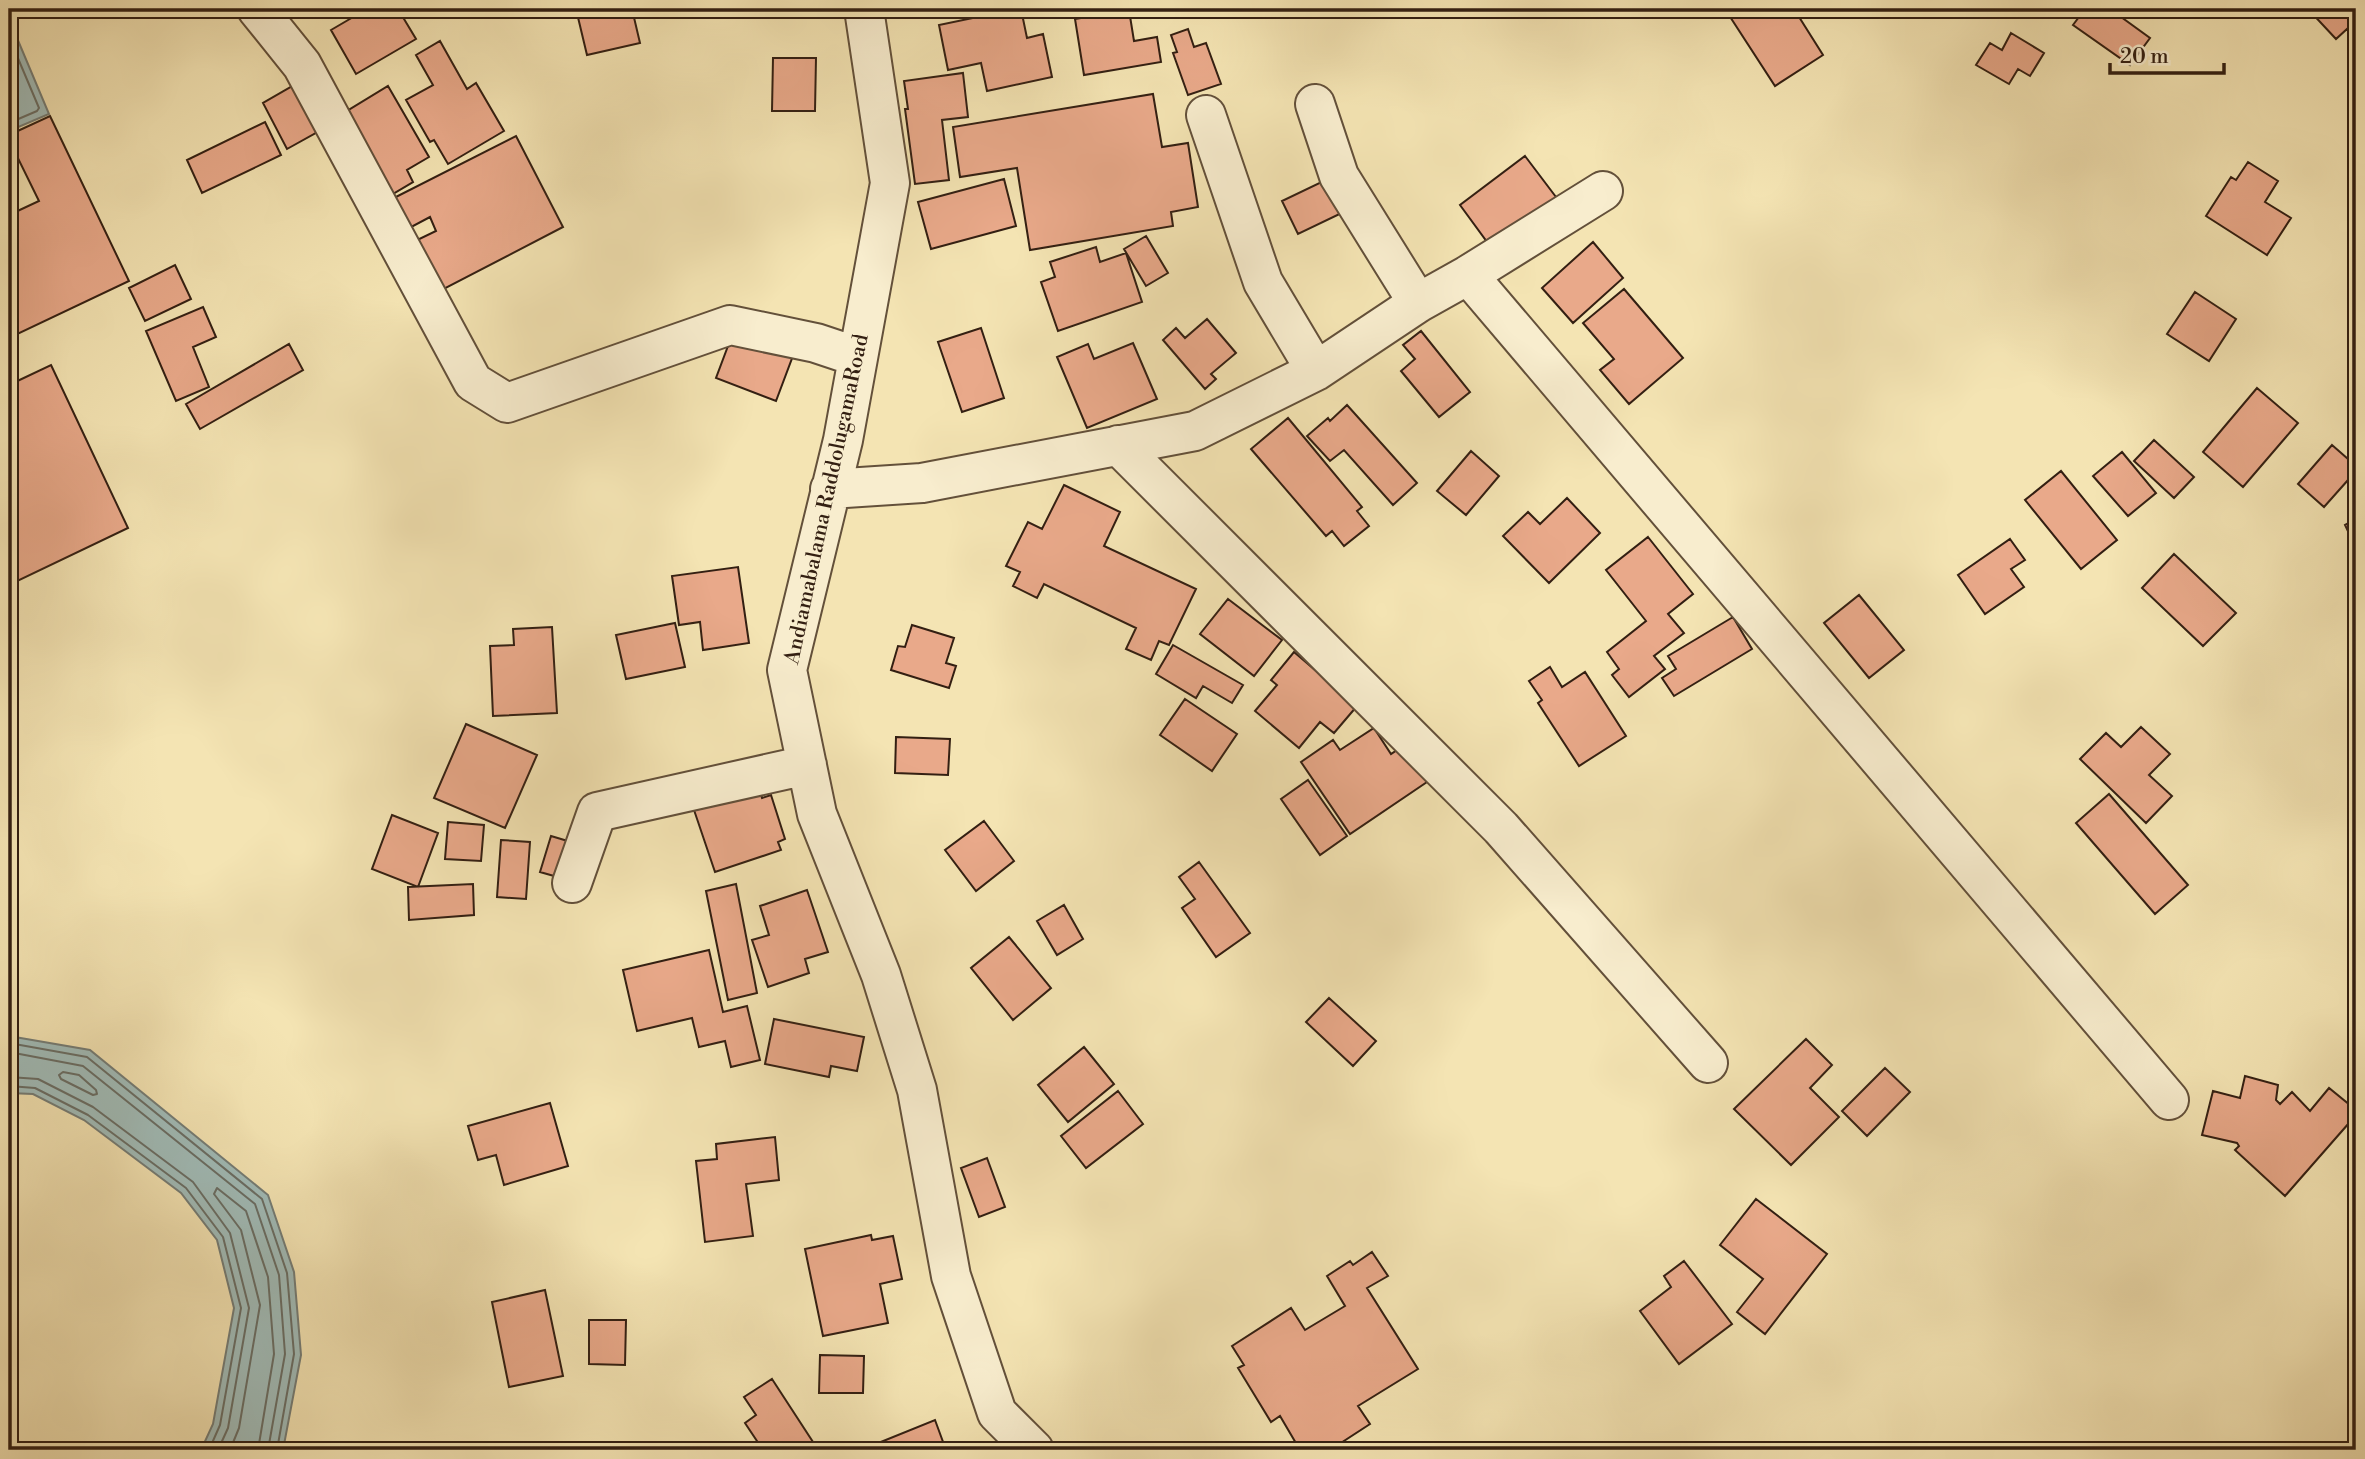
<svg xmlns="http://www.w3.org/2000/svg" width="2365" height="1459" font-family="'Libre Bodoni',serif">
  <rect width="100%" height="100%" fill="#f4e4b3"/>
  <filter id="stains"><feTurbulence type="fractalNoise" baseFrequency=".00286" numOctaves="4"/><feColorMatrix values="0 0 0 0 .2 0 0 0 0 .09 0 0 0 0 .02 0 0 0 .5 -.17"/></filter>
  <radialGradient id="worn" r=".72"><stop offset=".6" stop-color="#630" stop-opacity="0"/><stop offset="1" stop-color="#630" stop-opacity=".3"/></radialGradient>
  <path fill="#a1bcb8" stroke="#757d76" stroke-width="2" d="M9,19L49,114L9,131Z
    M9,1036L90,1050L268,1195L294,1272L301,1355L283,1450H201L213,1424L234,1308L217,1240L181,1193L84,1120L33,1094L9,1093Z"/>
  <g fill="none" stroke-linecap="round" stroke-linejoin="round">
    <path stroke="#6a6e65" stroke-width="2" d="M9,37L39,108L37,111L9,123
      M9,1043L87,1057L262,1199L287,1273L294,1354L277,1450
      M9,1052L83,1066L255,1204L279,1275L285,1354L268,1450
      M63,1072L79,1075L96,1090L97,1094L93,1095L61,1079L59,1075Z
      M9,1077L38,1079L93,1107L193,1182L230,1233L249,1308L228,1428L218,1450
      M9,1086L35,1088L88,1115L186,1188L223,1237L241,1308L220,1425L209,1450
      M230,1450L239,1428L260,1305L241,1230L214,1194L217,1188L246,1211L268,1277L274,1354L258,1450"/>
  </g>
  <path fill="#e9a98a" stroke="#331f12" stroke-width="2" d="M367,9H398L416,39L356,74L331,30Z
    M576,9H632L640,43L587,55Z
    M1016,9H1021L1027,38L1043,34L1052,77L987,91L981,63L948,70L939,25Z
    M1725,9H1794L1823,55L1775,86Z
    M2085,9H2110L2150,38L2130,65L2073,25Z
    M2308,9H2356V39L2347,29L2336,39Z
    M1129,10L1134,41L1157,37L1161,62L1084,75L1075,19Z
    M1188,29L1194,47L1206,43L1221,84L1188,95L1173,53L1177,52L1171,35Z
    M2011,33L2044,53L2030,76L2018,69L2009,84L1976,65L1990,43L2002,50Z
    M440,41L467,89L476,83L504,131L448,164L434,140L430,142L406,100L433,85L416,55Z
    M773,58H816L815,111H772Z
    M963,73L968,117L942,120L949,180L915,184L905,109H908L904,81Z
    M296,84L321,130L287,149L263,103Z
    M388,86L429,157L407,170L413,182L386,198L347,111Z
    M1153,94L1162,147L1188,143L1198,207L1171,212L1173,226L1030,250L1017,168L960,177L953,127Z
    M50,116L129,281L9,338V215L39,201L9,140V135Z
    M265,122L281,155L202,193L187,160Z
    M516,136L563,227L436,293L411,243L436,231L430,217L400,233L384,203Z
    M1525,156L1559,201L1493,250L1460,205Z
    M2248,162L2278,181L2265,202L2291,218L2267,255L2206,216L2231,177L2236,180Z
    M1334,176L1350,209L1298,234L1282,201Z
    M1004,179L1016,226L931,249L918,202Z
    M1146,236L1168,273L1146,286L1124,249Z
    M1593,242L1623,278L1573,323L1542,288Z
    M1096,247L1100,262L1126,253L1142,302L1058,331L1041,282L1055,277L1050,262Z
    M175,265L191,299L145,321L129,288Z
    M1624,289L1683,358L1629,404L1600,370L1614,359L1583,323Z
    M2195,292L2236,319L2209,361L2167,334Z
    M203,307L216,337L193,347L209,387L176,401L146,331Z
    M1207,319L1236,353L1211,374L1216,379L1205,389L1163,340L1176,328L1185,338Z
    M981,328L1004,398L962,412L938,342Z
    M734,330L794,353L776,401L716,378Z
    M1421,331L1470,392L1439,417L1401,371L1415,359L1403,345Z
    M1133,343L1157,399L1087,428L1057,357L1088,344L1094,359Z
    M289,344L303,370L200,429L186,404Z
    M51,365L128,528L9,585V385Z
    M2257,388L2298,423L2243,487L2203,452Z
    M1347,405L1417,483L1393,505L1344,450L1330,461L1307,436L1328,418L1330,421Z
    M1288,418L1362,507L1357,511L1369,526L1344,546L1332,531L1326,536L1251,449Z
    M2154,440L2194,477L2174,498L2134,461Z
    M2332,445L2356,466V471L2324,507L2298,484Z
    M1471,451L1499,476L1466,515L1437,491Z
    M2122,452L2156,493L2128,516L2093,476Z
    M2061,471L2117,540L2081,569L2025,500Z
    M1064,485L1120,512L1104,546L1196,589L1169,645L1159,641L1151,660L1126,649L1136,628L1044,584L1037,598L1013,586L1020,572L1006,566L1028,522L1042,529Z
    M1567,498L1600,533L1549,583L1503,536L1528,512L1540,524Z
    M2356,519V548L2345,525Z
    M1648,537L1693,594L1668,614L1684,633L1654,656L1665,669L1629,697L1612,675L1619,669L1607,652L1646,621L1606,570Z
    M2010,539L2025,560L2011,569L2024,587L1985,614L1958,575Z
    M2174,554L2236,613L2203,646L2142,588Z
    M738,567L749,643L703,650L700,622L679,625L672,576Z
    M1859,595L1904,650L1869,678L1824,623Z
    M1228,599L1282,640L1254,676L1200,634Z
    M1733,617L1752,649L1674,696L1662,678L1676,669L1668,656Z
    M675,623L685,667L626,679L616,635Z
    M912,625L954,638L946,663L956,666L949,688L891,670L898,646L905,647Z
    M552,627L557,713L493,716L490,646L514,645L513,629Z
    M1173,645L1243,685L1232,703L1203,686L1196,698L1156,674Z
    M1294,652L1357,706L1334,733L1320,722L1299,748L1255,711L1277,685L1271,680Z
    M1550,667L1562,687L1585,672L1626,736L1579,766L1538,703L1542,700L1529,681Z
    M1185,699L1237,734L1212,771L1160,735Z
    M466,724L537,755L505,828L434,798Z
    M2141,727L2170,754L2149,775L2172,796L2146,823L2080,759L2106,733L2121,747Z
    M1374,728L1391,754L1403,746L1427,782L1350,834L1301,762L1333,740L1340,750Z
    M896,737L950,739L948,775L895,773Z
    M1308,780L1347,836L1320,855L1281,799Z
    M759,788L762,798L771,795L785,839L778,842L781,850L715,872L694,810Z
    M2109,794L2188,885L2155,914L2076,823Z
    M392,815L438,833L418,887L372,869Z
    M984,821L1014,861L976,891L945,850Z
    M448,822L484,825L481,861L445,859Z
    M551,836L571,842L561,878L540,872Z
    M501,840L530,842L526,899L497,897Z
    M1199,862L1250,933L1216,957L1182,908L1195,899L1179,877Z
    M473,884L474,915L409,920L408,887Z
    M736,884L757,993L728,1000L706,891Z
    M807,890L828,952L805,959L809,973L768,987L752,940L769,935L760,906Z
    M1064,905L1083,939L1057,955L1037,921Z
    M1009,937L1051,988L1013,1020L971,968Z
    M709,950L723,1012L747,1006L760,1060L731,1067L725,1041L699,1047L692,1018L637,1031L623,970Z
    M1329,998L1376,1041L1353,1066L1306,1022Z
    M774,1019L864,1037L857,1071L831,1066L829,1077L765,1064Z
    M1806,1039L1832,1065L1810,1088L1839,1117L1791,1165L1734,1109Z
    M1084,1047L1114,1084L1068,1122L1038,1085Z
    M1885,1068L1910,1092L1867,1136L1842,1111Z
    M2245,1076L2278,1085L2276,1100L2280,1104L2292,1092L2310,1111L2329,1088L2356,1110V1115L2285,1196L2235,1150L2239,1146L2237,1143L2202,1135L2213,1091L2240,1098Z
    M1118,1091L1143,1124L1086,1168L1061,1136Z
    M550,1103L568,1166L504,1185L496,1155L478,1160L468,1126Z
    M775,1137L779,1180L746,1184L753,1236L705,1242L696,1161L717,1159L716,1144Z
    M987,1158L1005,1207L979,1217L961,1168Z
    M1756,1199L1827,1254L1765,1334L1737,1312L1763,1279L1720,1245Z
    M871,1235L872,1240L893,1236L902,1279L880,1284L888,1323L823,1336L805,1249Z
    M1372,1252L1388,1276L1367,1288L1418,1369L1358,1406L1370,1424L1330,1450H1300L1280,1416L1271,1422L1238,1368L1244,1365L1232,1346L1291,1308L1305,1330L1345,1306L1327,1276L1350,1261L1353,1265Z
    M1684,1261L1732,1324L1679,1364L1640,1311L1671,1287L1664,1276Z
    M545,1290L563,1376L509,1387L492,1302Z
    M589,1320H626L625,1365L589,1364Z
    M820,1355L864,1356L863,1393H819Z
    M772,1379L813,1442L801,1450H763L745,1423L756,1415L744,1397Z
    M935,1420L946,1450H861Z"/>
  <g fill="none" stroke-linecap="round" stroke-linejoin="round">
    <g stroke="#63503a" stroke-width="42">
      <path id="minor" d="M257,9L302,65L473,382L507,403L730,325L816,343L858,357
        M864,9L890,183L843,440L787,670L817,814L881,975L917,1090L951,1276L997,1413L1034,1450
        M1315,104L1339,176L1418,303
        M1206,115L1263,282L1316,371
        M1468,275L2169,1100
        M1118,445L1501,828L1708,1063
        M830,489L922,483L1195,431L1316,371L1418,303L1468,275L1603,191
        M572,883L597,812L807,765"/>
    </g>
    <use href="#minor" stroke="#f8edce" stroke-width="38"/>
  </g>
  <g text-anchor="middle" stroke-width="5" stroke-linejoin="round" paint-order="stroke">
    <g font-size="21" fill="#331f12" stroke="#f8edce">
      <text transform="translate(826 499) rotate(-78)" y="7">Andiamabalama RaddolugamaRoad</text>
    </g>
  </g>
  <rect width="2365" height="1459" fill="none" stroke="#f4e4b3" stroke-width="35"/>
  <rect x="10" y="10" width="2344" height="1438" fill="none" stroke="#331f12" stroke-width="3.5"/>
  <rect x="18" y="18" width="2330" height="1424" fill="none" stroke="#331f12" stroke-width="2"/>
  <path d="M2110 63v10h114v-10" fill="none" stroke="#331f12" stroke-width="3.5"/>
  <text x="2120" y="63" font-size="21" fill="#331f12" stroke="#f8edce" stroke-width="5" paint-order="stroke">20 m</text>
  <rect width="100%" height="100%" filter="url(#stains)"/>
  <rect width="100%" height="100%" fill="url(#worn)"/>
</svg>
